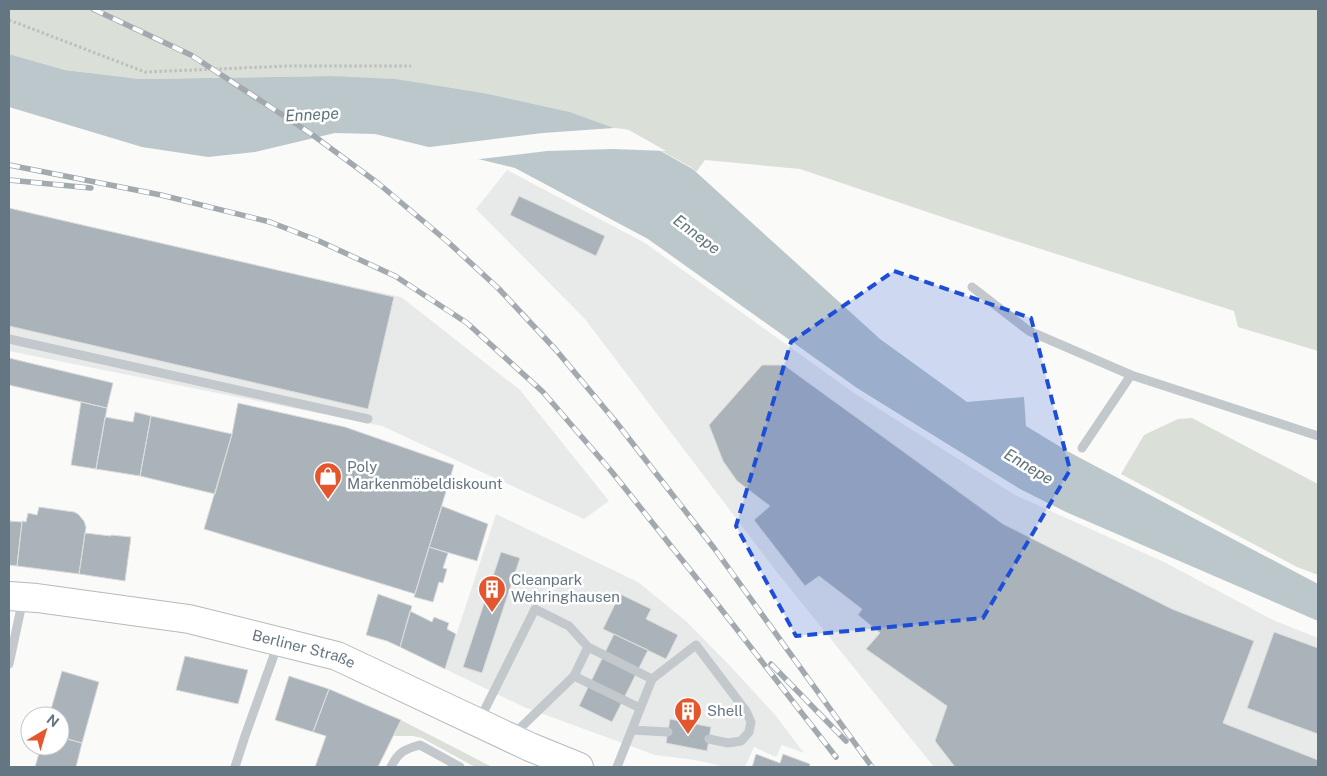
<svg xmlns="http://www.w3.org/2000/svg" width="1327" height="776" font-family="'Public Sans',sans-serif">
  <rect width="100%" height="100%" fill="#fafaf8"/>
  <path fill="#e8e9e9" d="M507,170L645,243L854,393L1015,495L1164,562L1273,620L1318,638V767H934L776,571L585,319L476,209Z
    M9,212L401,297L520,390L609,501L584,519L382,426L9,351Z
    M496,514L638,582L687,622L733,669L776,716L804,753L782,745L776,757L754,747L745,767H726L695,760L655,755L524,707L445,669Z"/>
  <path fill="#dadfd7" d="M9,9H1318V351L1238,327L1234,311L963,224L800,169L705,160L696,172L691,167L628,133L570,112L489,94L331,76L140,79L65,70L9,54Z
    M1192,418L1318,484V575L1297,567L1121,474L1144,435L1178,419Z
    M401,720L492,767H475L422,738L413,736H394Z"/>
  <path fill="#bbc7cb" d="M9,54L65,70L140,79L331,76L395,79L489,94L570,112L628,133L691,168L696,172L880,339L967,402L1024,397L1026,426L1067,451L1318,584V621L1066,512L1020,489L857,388L648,239L515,168L375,134L335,133L255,152L208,157L142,147L9,107Z"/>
  <path fill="#fafaf8" d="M614,128L624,129L629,130L666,151L613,149L547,151L472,160L422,148L543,133Z"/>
  <path fill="#aab3b9" stroke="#dcdcda" d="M519,196L605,236L596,256L510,215Z
    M9,208L394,297L368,409L9,326Z
    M9,358L113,383L107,408L9,385Z
    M762,365H784L1003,524L1172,609L1254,641L1223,723L1318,760V767H955L935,741L947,706L866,649L880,633L858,615L862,609L819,576L805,586L754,520L770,506L737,481L723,461L709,425Z
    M81,402L107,408L96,469L71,465Z
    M238,403L345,427L454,465L415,594L204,529L232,434Z
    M135,412L151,416L140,476L96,469L105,417L133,422Z
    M151,416L232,434L215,494L140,476Z
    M442,506L488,524L477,561L429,547Z
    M39,507L74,512L78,514L84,521L86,527L79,574L17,566L22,521L26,522L28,513L37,515Z
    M9,521L22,522L17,566L9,565Z
    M85,533L111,536V535L131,537L125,581L79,574Z
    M429,547L448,553L443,568L447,569L443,583L439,582L433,602L414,597Z
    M501,552L520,558L482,673L463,667Z
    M378,594L412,606L400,647L387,641L366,635Z
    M620,594L651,609L646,619L678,635L666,659L603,629Z
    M410,611L432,622L434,617L449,623L447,629L456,634L445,669L400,647Z
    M1274,632L1318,648V734L1247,708Z
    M614,634L648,650L612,722L579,706Z
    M185,656L248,670L238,704L176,690Z
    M62,671L99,682L82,743L60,737V716H49Z
    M289,676L329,689L313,732L275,720Z
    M329,689L401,720L378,767H315L326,736L313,732Z
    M670,719L711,727L707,751L666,743Z
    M60,737L82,743L76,767H35L41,746H60Z
    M756,754L780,763L783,754L810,764L809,767H752Z"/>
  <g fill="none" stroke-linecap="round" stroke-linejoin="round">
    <g stroke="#b5babe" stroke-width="30">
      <g id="primary">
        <path id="s1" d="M9,596L37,598L189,619L337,656L530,747L579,767"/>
      </g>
    </g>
    <path stroke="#bbbfc2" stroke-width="3" stroke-dasharray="2.5 2.5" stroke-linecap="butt" d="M9,20L145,72L288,66H411"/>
    <path stroke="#c3c8cc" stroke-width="9" d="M972,287L1029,331L1131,375L1318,436
      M9,339L368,419
      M1082,448L1131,375
      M9,664L23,599
      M574,676L640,708
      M652,679L696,645L746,711L751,722L749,732L741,741L728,743L709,739
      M480,719L535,609L569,626L588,647L652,679L617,767
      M632,730L668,732
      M513,735L574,676L588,647
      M235,767L245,736L278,644
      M391,767C398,752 405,749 420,745L460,767"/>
    <use href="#primary" stroke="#fff" stroke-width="28"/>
    <g stroke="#a2aab0" stroke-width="5.5">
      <path id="rail" d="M93,9L191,55L310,133L379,184L448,242L499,289L556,350L616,422L714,548L872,767
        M9,165L161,195L270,222L319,241L395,276L467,323L543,392L612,472L714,600L836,757
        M9,180L91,188
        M771,664L846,741"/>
    </g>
    <use href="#rail" stroke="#fff" stroke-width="4" stroke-dasharray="11" stroke-linecap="butt"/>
  </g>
  <path fill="#1d4ed8" fill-opacity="0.2" stroke="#1d4ed8" stroke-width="4" stroke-dasharray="10 6" stroke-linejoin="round" d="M894,271L1031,318L1070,470L983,618L796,636L736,526L791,342Z"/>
  <defs>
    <g id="shop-pin" transform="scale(1.4375)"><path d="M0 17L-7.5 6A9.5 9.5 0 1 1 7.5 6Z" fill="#e4572e" stroke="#fff"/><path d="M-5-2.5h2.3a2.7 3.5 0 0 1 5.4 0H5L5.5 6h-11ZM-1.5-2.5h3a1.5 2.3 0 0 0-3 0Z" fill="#fff"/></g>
    <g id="building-pin" transform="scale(1.4375)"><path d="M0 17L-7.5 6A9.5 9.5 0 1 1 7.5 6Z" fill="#e4572e" stroke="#fff"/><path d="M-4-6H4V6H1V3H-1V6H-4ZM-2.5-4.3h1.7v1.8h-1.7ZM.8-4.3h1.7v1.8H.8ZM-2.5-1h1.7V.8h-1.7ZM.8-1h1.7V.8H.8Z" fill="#fff"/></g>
  </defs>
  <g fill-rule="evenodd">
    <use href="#shop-pin" x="328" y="476"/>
    <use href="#building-pin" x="492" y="589"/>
    <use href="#building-pin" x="688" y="711"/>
  </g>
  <g text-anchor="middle" stroke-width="5" stroke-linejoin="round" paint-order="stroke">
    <g font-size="15" fill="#657683" stroke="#fff" text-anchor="start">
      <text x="347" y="472">Poly<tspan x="347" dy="17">Markenmöbeldiskount</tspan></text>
      <text x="511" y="585">Cleanpark<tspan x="511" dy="17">Wehringhausen</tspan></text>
      <text x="707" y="716">Shell</text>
    </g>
    <g font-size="15" fill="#657683" stroke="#fff">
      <text dy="5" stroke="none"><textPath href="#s1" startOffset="300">Berliner Straße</textPath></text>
    </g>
    <g font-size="16" font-style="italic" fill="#60757c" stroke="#fff">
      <text transform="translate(312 114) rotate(-3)" y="6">Ennepe</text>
      <text transform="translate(697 234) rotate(37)" y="6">Ennepe</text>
      <text transform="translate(1029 466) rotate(31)" y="6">Ennepe</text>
    </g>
  </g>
  <rect width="1327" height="776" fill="none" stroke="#657683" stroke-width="20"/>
  <g transform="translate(45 731) rotate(38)"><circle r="24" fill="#ffffff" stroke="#c1c8cd"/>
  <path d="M0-4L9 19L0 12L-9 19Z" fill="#e4572e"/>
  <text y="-8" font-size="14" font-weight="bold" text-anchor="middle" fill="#657683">N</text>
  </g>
</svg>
